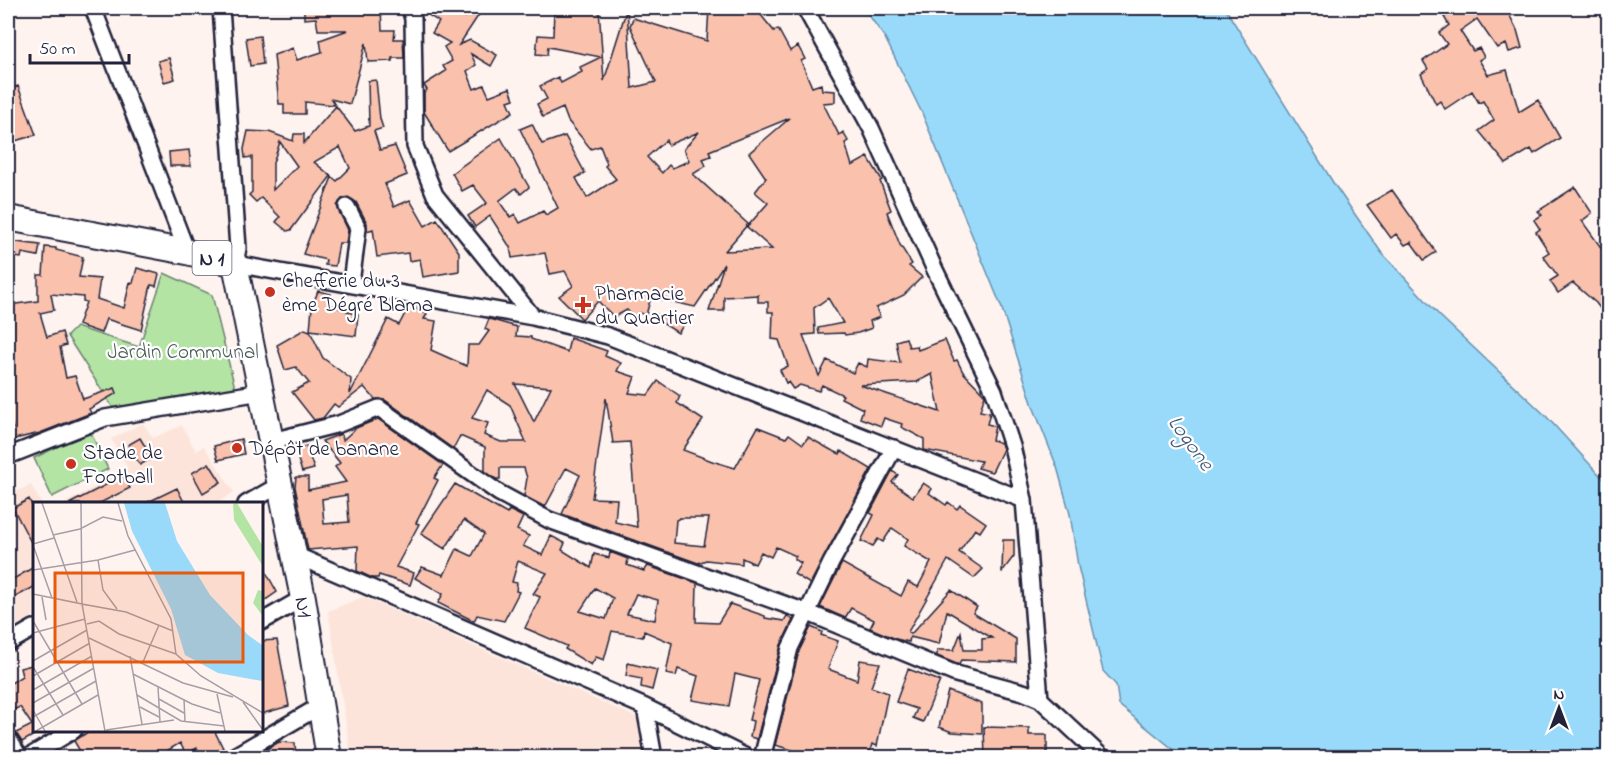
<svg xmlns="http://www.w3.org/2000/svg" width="1616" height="765" font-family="'Indie Flower',sans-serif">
  <rect width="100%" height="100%" fill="#fef3ef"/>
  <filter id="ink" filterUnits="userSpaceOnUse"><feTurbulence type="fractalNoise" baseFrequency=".0167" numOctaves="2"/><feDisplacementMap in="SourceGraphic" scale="12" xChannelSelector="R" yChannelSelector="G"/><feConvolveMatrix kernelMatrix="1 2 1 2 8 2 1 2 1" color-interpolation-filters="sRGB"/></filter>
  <g filter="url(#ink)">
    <path fill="#fde4db" d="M143,423L153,438L182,425L196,451L204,446L234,492L216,504H63L128,469L111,439Z
      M31,485L42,504H34V616L8,631V495Z
      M363,597L638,718L645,757H351L328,611Z"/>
    <path fill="#b4e4a4" stroke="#6b8370" stroke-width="1.5" d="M164,273L212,295L235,388L113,408L67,336L76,327L139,347Z
      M90,431L108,469L52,497L34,458Z"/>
    <path fill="#99dafa" stroke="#6990ae" stroke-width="1.5" d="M864,8H1225L1334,184L1381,252L1439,315L1545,415L1608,484V757H1178L1174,750L1119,705L1116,685L1103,671L1078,566L1070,514L1057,467L1033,406L1001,306L922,113L885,38Z"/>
    <path fill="#fac2ad" stroke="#22223b" stroke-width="1.5" fill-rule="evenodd" d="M304,8H381L382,30H395L394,39H403L404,58H392L393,61L368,62L366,43L350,104L331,99L335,105L305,102V114H284V104H279L274,55L293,48L297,60L322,52L320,40L348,30H318L316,18L304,19Z
      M437,8L447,15L452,8L465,17L471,8L480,13L459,45L470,40L497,55L491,66L471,54L476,65L467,71L474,89L484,85L489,96L510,88L514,99L508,101L513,112L448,151L424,112V93L427,90L424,85L446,71L443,66L452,61L444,47L450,43L432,33L439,22L430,16Z
      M599,8L604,81L627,8L632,88L656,82L630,26L633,18L707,41L709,8H755L774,31L778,29L790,51L798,46L805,59L801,61L812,87L821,84L822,90L835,91V102L823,103L839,135L843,132L848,141L845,143L852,166L868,157L882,180L880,181L891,210L887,212L900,245L912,264L909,266L922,277L904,295L876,308L880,317L870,321L872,328L858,333L845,335L844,333L819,334L818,328L843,323L828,298L814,308L815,334L803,335L819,376L827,360L853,373L858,363L867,367L868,359L900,363L896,341L906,338L909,347L917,346L918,350L945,340L954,361L957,360L963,372L985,395L980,411L990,413L987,424L995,426L992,440L1001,443L1003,449L992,472L978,468L981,461L924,450V439L901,427L902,424L884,418L881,426L860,418L863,409L841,398L843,395L822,385L819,391L800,385L793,389L788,382L786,383L780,370L788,366L779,340L772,339L773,312H768V302H758V295L724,297V311H709L724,264L695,307L651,297L646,315L639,313L633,317L627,310L614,317L598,301L582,319L559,296L573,286L565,271L550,274L545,253L512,258L510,247L490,216L475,227L468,216L487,203L473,185L462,191L452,173L501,138L529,187L521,194L516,188L499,201L510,217L515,214L520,223L543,211L546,215L558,208L520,129L532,124L542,144L565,136L585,173L576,178L587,198L616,179L605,166L607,164L600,146L591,149L568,121L563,108L543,117L537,104L547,99L540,86L558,77L561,83L582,72L580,67L601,57L548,47L547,55L536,54L538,35L553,36L554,10ZM790,118L749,153L766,178L755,192L768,203L747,227L772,249L725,251L748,224L693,174L706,166L703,159L711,156L709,151ZM699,132L684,149L689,161L672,168L669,165L662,173L647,157L666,140L668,145ZM932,374L940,412L860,385L917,382Z
      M1458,8H1508L1513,14L1510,16L1517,30L1522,48L1509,52L1506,44L1497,48L1477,19L1460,31L1473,51L1479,48L1484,57L1479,60L1488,75L1507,70L1519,112L1538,100L1560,138L1534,154L1531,149L1506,164L1479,131L1494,120L1483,101L1479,103L1472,91L1445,109L1440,101L1436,104L1421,74L1428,69L1423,61L1447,44L1439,33L1449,25L1444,17Z
      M260,36L263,64L250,66L246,38Z
      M169,58L175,79L164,82L158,61Z
      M376,80L380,119L383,128L374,131L380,150L395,146L407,175L385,184L394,207L410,200L425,226L437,219L459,252V271L423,277L420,259L409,261L408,253L377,257L373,229L367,231V223L356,202L348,197L342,199L337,206L348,230L346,243H339L335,266L325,265L326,260L303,254L332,177L337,181L350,168L340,147L314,162L331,176L291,230L287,231L276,222L280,217L261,198L256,202L249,195L252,192V157L245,158L244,149L248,131L269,132L293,141L294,134H304V143L336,106L355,131L369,126L368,81ZM280,142L297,166L273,190V163Z
      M18,86L36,135L8,143V90Z
      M189,150L191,166H170L169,152Z
      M1575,187L1592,213L1582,221L1602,249L1608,245V319L1596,303L1573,283L1558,293L1550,281L1558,276L1543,256L1549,252L1536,232L1540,229L1534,220L1542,215L1538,211Z
      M1392,190L1436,252L1424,260L1411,242L1405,245L1396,234L1391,238L1367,205Z
      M8,241L40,245L38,256L22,253L21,258L8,256Z
      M45,247L56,248V250L83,257L79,277L100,279L97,299L124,308L130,282L133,283L137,268L159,274L156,286L151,285L141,330L106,319L101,333L78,325L86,302L83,301V297L51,294L54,310L40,313L47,337L62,332L66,345L60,347L66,378L75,376L83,399L115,388L117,393L89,409L91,413L40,433L10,440L8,431L13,429L8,410V322L13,320L8,308L16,304L38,301V275H43Z
      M318,291L331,294L329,304L358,315L356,336L310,330L312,307Z
      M409,306L427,314L424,319L436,321L431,350L467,366L468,345H479L489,331L485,329L489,319L517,327L516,336L531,337V339L567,352L570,338L607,351L605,356L621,363L617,371L635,377L629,393L648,395L658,381L680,396L677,403L703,420L683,450L712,461L735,468L758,427L786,438L789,434L803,444L808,437L831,450L840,454L841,451L871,469L810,584L794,574L801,563L794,559L796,556L776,547L771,557L761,552L755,564L742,558V564L706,560L698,563L562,514L580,475L566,468L545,507L524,496L527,478L524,468H500V479H496L485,471V447L460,436L453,449L385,400L375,399L364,387L338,407L334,404L323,418L314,420L292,392L309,383L296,367L285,370L277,345L305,329L310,331L323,358L351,379L350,394L388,319L399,325ZM515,384L551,387L534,422ZM487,390L510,405L526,442H501L484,435L488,423L472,418ZM606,398L613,443L630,442L637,527L615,522L617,499L592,498ZM680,518H709L704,546L674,543L676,520Z
      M652,313L685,323L678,333L651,316Z
      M378,419L443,465L434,478L438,480L416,523L419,524L396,567L414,573L410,585L379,575L378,578H372L357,571L358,546L308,550L295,487L296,477H308V490L346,482L335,467L340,463L322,441L341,434L343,440L356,428ZM347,495L349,522L324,524L322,499Z
      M140,438L152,458L140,465L128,445Z
      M241,439L244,454L218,460L214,446Z
      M306,446L314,469L302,472L295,450Z
      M209,463L221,482L203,493L192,473Z
      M892,471L898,475L892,482L913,497L923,483L932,489L929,493L946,505L948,502L957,509L960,505L986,523L980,532L975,529L959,552L983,569L974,578L948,560L908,632L911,634L951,590L977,607L973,613L1016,639V662L961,660L959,665L937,656V650H954L961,632L964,650H982V639L992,638L947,611L939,644L910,637L909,642L896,639L870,628L874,620L851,608L845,618L820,607L842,563L901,596L908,582L918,587L931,562L904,546L908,539L892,528L883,542L878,539L873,546L861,541L874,515L870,513Z
      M123,476L130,488L98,504H69Z
      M455,484L500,510L507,514L509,510L523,517L517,530L529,536L523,546L542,555L551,536L565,543L562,550L591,568L594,554L609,558L610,552L628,559L627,565L644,571L648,566L697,583L696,622L718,623L730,604L765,616V618L784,621L787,616L793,620L781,645L757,739L750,737L753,721L749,720L759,680L735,674L729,706L692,700L698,676L678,669L676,676L666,674L672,643L644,631L643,637L612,631L604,660L596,657L591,665L565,649L567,646L525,628L540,597L533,594L547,573L518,561L512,582L517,583L516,591L519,592L504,621L477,615L474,621L438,603L443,594L415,578L422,567L444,575L457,549L472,556L484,534L464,520L445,549L421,534ZM595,588L613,598L606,619L580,611ZM636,594L658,600L655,620L627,614Z
      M177,488L185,504H144Z
      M29,499L34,510V548L13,508Z
      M1003,540H1014V556L1002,572Z
      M261,563L277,592L261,603Z
      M34,567V587L8,601V582Z
      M811,627L822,632L821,635L838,641L828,669L857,680L860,660L880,663L871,687L888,693L877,746L872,744L868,758H832L814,751L813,756L775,745L799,651Z
      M277,640L289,706L261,714V641Z
      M628,663L657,670L652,690L641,687L642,679L626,676Z
      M32,665L34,735L22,742L16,733L32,725L20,707L8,712V685L22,676L20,668Z
      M908,669L940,681L923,722L913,718L917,709L896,702Z
      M948,691L982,704V734L952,732L939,727Z
      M984,727L1029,728V735H1047V758H985Z
      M91,730H214L223,748L204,758L197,748L186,754L180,743L155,758H84L74,741Z
      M279,742L295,743L296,758H251Z"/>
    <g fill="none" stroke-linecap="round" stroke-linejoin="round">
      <g stroke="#22223b" stroke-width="20">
        <path id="minor" d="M93,8L187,252
          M221,8L238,248L235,264L533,317L608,336L1024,500
          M410,8L413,19L415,146L435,195L533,317
          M805,8L871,128L935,270L994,391L1012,446L1024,500L1040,699L1103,758
          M347,207L358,228L351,283
          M272,441L339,424L379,408L499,493L549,520L806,612L956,674L1023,692L1040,699
          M8,456L105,418L261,392
          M246,504L281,484
          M295,555L645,707L748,758
          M261,622L303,598
          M8,643L34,628
          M645,707L654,758
          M8,738L20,758
          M27,758L74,730
          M231,758L320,706
          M762,758L790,648L831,563L894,448"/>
      </g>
      <g stroke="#22223b" stroke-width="28">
        <path id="trunk" d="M8,218L187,252L235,264L303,598L329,758"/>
      </g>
      <use href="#minor" stroke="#fff" stroke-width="15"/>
      <use href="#trunk" stroke="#fff" stroke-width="24"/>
    </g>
  </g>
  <g fill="#c8321e" stroke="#fff" stroke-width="2">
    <circle cx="270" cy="292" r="6"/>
    <path d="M580 296h6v6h6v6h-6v6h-6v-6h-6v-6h6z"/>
    <circle cx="237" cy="448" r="6"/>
    <circle cx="71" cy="464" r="6"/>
  </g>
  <g text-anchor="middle" stroke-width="4.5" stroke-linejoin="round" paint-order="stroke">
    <rect fill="#fff" stroke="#646476" stroke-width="1.5" x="192.5" y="241" width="39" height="34" rx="4.5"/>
    <g font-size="20" font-weight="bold" fill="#22223b">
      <text x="212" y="265">N 1</text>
    </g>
    <g font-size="21" fill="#22223b" stroke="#fff" text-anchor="start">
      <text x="282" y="287">Chefferie du 3<tspan x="282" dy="24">ème Dégré Blama</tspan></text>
      <text x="595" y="300">Pharmacie<tspan x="595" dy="24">du Quartier</tspan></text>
      <text x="249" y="455">Dépôt de banane</text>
      <text x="83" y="459">Stade de<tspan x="83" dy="24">Football</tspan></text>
    </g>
    <g font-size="21" fill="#4e5c5a" stroke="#fff">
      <text x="183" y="358">Jardin Communal</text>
    </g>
    <g font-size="21" fill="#22223b" stroke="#fff">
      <text transform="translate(304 607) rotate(80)" y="7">N1</text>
    </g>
    <g font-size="22" font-style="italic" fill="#465974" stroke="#fff">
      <text transform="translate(1192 442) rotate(54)" y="8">Logone</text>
    </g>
  </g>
  <g transform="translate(33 502)">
    <rect width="230" height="230" fill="#fef3ef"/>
    <path d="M204,1L229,43V63L201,18L200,2ZM225,88L229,89V113L220,101Z" fill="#b4e4a4"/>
    <path d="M91,1H132L144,39L177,93L215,133L229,143V179L185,171L152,153L138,107L99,29Z" fill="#99dafa"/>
    <path fill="none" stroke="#a69fa7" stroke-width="1.5" d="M9,1L44,100M48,1L49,102L93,110L140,129M85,1L95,34L138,117L143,152L168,174L230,211M20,33L47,27L70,15L89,19M0,42L21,36M0,43L19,96M65,58L70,88L84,107M0,68L65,58L102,48M0,92L49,102L72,229M9,95L13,118M0,119L49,202M54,122L66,119L86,132L143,152M0,131L52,117M56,136L150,181L200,195M97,154L109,222M0,159L54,128M110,160L126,123M0,165L30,213M100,172L159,202L187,211M0,174L57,141M125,185L127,220M0,188L59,154M184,192L192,229M104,193L148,219L191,224M126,197L151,211M151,197L152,220M210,200L230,228M0,201L61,166M107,205L126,215M0,208L12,229M0,215L63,179M73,228L141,218M3,229L65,193"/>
    <path fill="#e8590c" fill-opacity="0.15" stroke="#e8590c" stroke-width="3" d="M22,71H210V160H22Z"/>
    <rect width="230" height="230" fill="none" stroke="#22223b" stroke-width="3"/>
  </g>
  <rect width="1616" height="765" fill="none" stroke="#fff" stroke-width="30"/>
  <rect x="15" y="15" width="1586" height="735" fill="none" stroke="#22223b" stroke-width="2" filter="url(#ink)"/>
  <g transform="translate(1559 708)" stroke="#ffffff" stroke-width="4.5" paint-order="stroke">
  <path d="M0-4.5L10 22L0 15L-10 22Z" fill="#22223b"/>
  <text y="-9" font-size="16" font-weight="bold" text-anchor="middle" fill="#22223b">N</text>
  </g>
  <path d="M30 54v9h99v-9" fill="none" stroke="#22223b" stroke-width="3"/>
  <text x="39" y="54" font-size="18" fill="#22223b" stroke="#ffffff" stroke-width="4.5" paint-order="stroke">50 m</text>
</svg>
